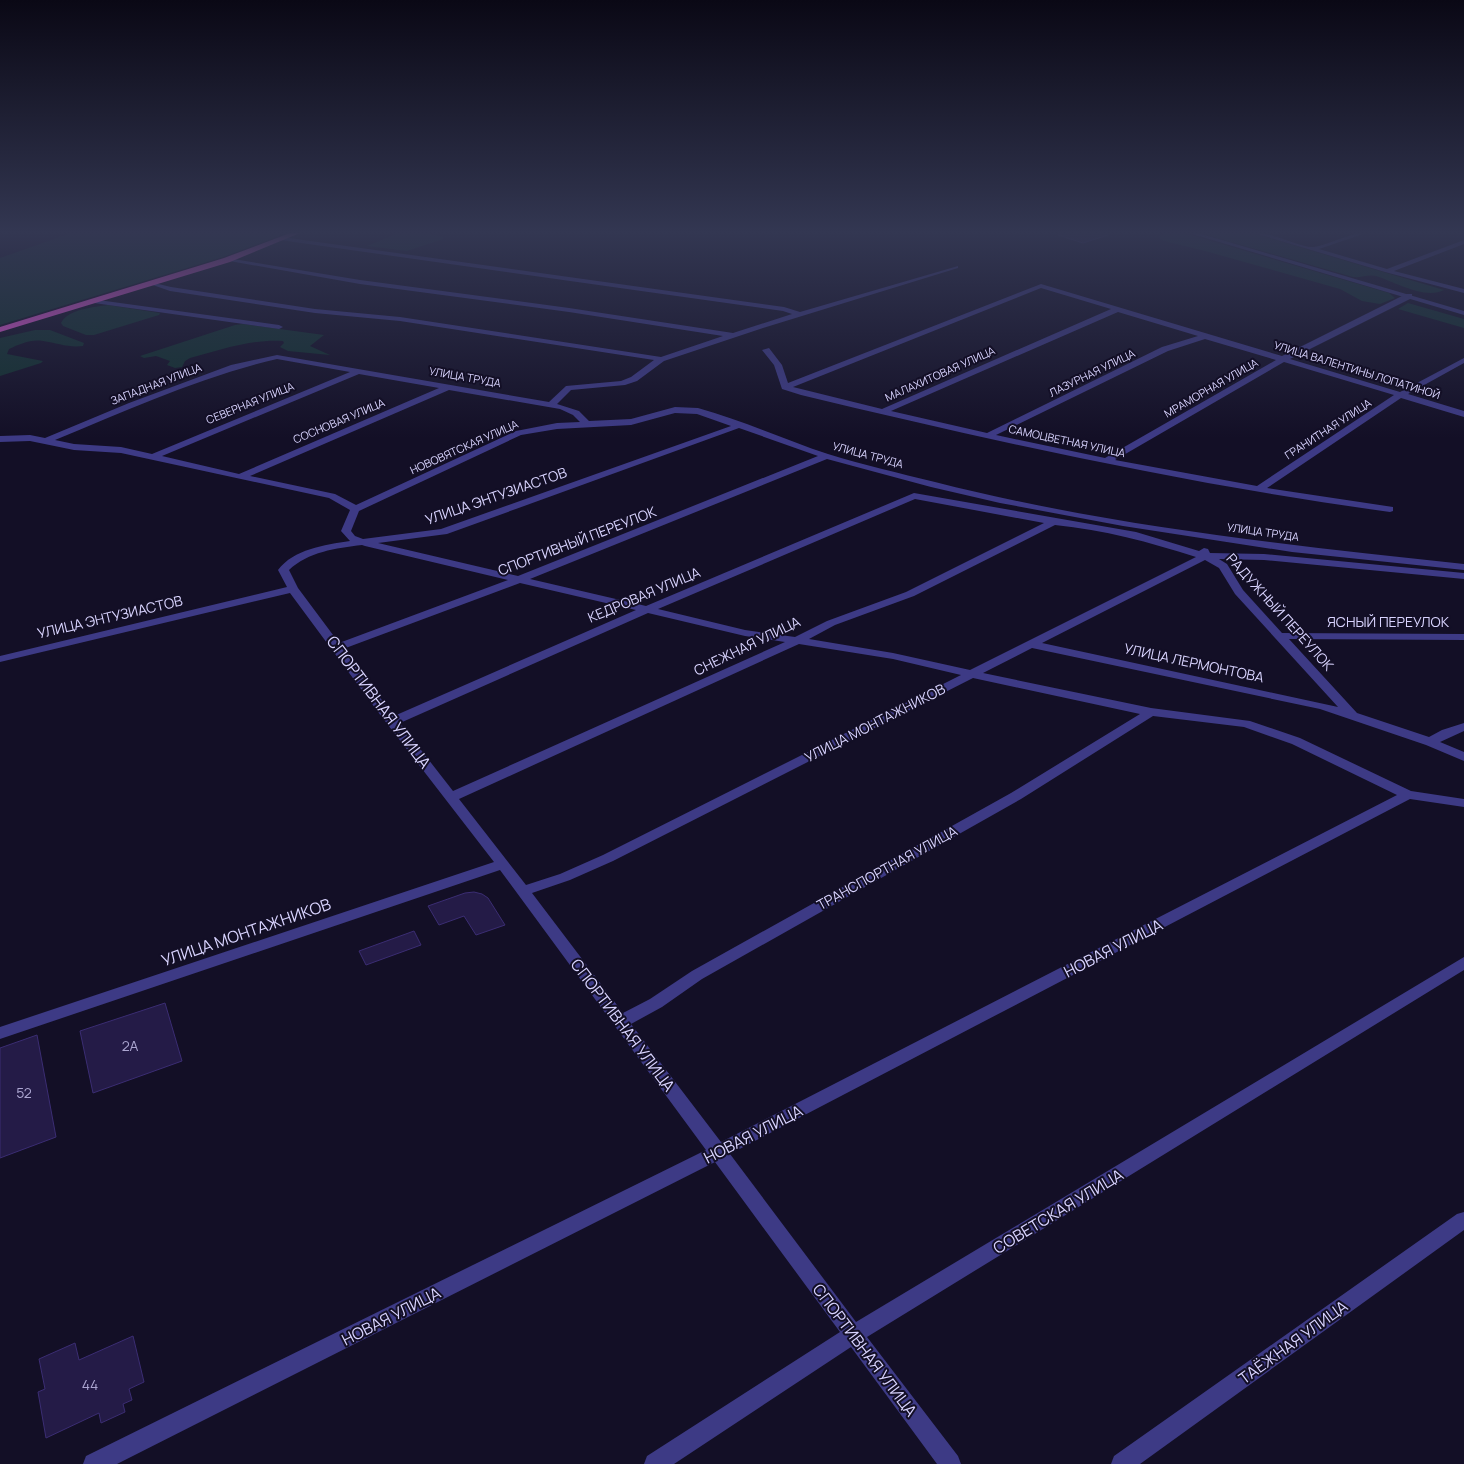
<svg xmlns="http://www.w3.org/2000/svg" width="1464" height="1464" font-family="Manrope,sans-serif">
  <rect width="100%" height="100%" fill="#130f26"/>
  <path fill="#12302f" d="M71,233H286L223,257L0,325V258Z
    M398,233H427L443,237V239L407,251L367,246Z
    M1163,233H1184L1389,293L1395,298L1380,304L1362,301L1340,289L1205,251L1164,241L1159,238Z
    M1200,233H1252L1444,290C1425,300 1395,282 1376,276C1368,274 1361,278 1353,277Z
    M1408,303L1464,319V328L1398,309Z
    M108,305L160,313L159,315L94,335H86L63,326L61,323C68,309 94,307 108,305Z
    M243,324L324,335L310,346L330,355L288,351L280,347L284,343L283,341C251,339 220,350 190,358L185,361L182,367L175,368L167,365L170,361L156,356L144,358L140,356L235,325Z
    M35,330H50L84,343L83,346C69,348 57,343 43,341C31,339 20,344 9,349L7,354L43,361L41,363L0,376V338Z"/>
  <path fill="#241b47" stroke="#3b2d73" d="M1059,233H1107L1108,235L1083,243L1058,235Z
    M474,892L482,894L488,898L505,925L476,935L464,916L439,925L428,906L465,893Z
    M414,931L421,945L366,965L359,951Z
    M165,1003L182,1061L93,1093L80,1031Z
    M37,1035L56,1137L0,1158V1048Z
    M133,1336L144,1382L129,1389L132,1400L123,1404L125,1412L101,1423L99,1413L46,1438L38,1392L45,1389L39,1359L75,1343L79,1360Z"/>
  <g fill="none" stroke-linecap="round" stroke-linejoin="round">
    <path fill="#3d3a85" fill-rule="evenodd" d="M1254,233C1273,232 1300,248 1314,247C1332,244 1347,233 1366,233L1319,249L1387,269L1464,240V244L1394,271L1464,289V293L1385,272Z
      M282,237L784,307L800,312L958,266V268L763,328L664,361L637,381L625,385L571,390L557,404L579,411L589,421L631,419L675,407L698,408C742,420 785,440 828,454C863,465 899,473 935,482C1108,526 1287,545 1464,564V570L1292,552L1123,526L1000,503L931,487L827,459L530,579L646,606L914,493L1136,532L1199,551L1204,548L1208,549L1210,553L1264,554L1464,573V579L1264,560L1219,559L1227,564L1243,590L1282,633L1464,634V640L1289,639L1357,713L1429,737L1442,730L1464,723V731L1440,742L1464,752V761L1426,745L1320,709L1032,648L983,673L1151,708L1250,721L1300,738L1411,791L1464,799V807L1410,799L730,1154L856,1322L1464,957V970L867,1337L958,1456L961,1464H937L851,1347L674,1464H644L647,1456L840,1332L715,1162L117,1464H83L86,1456L706,1150L500,870L0,1039V1027L494,862L378,712L290,593L0,662V656L287,587L278,570C294,549 324,545 350,541L341,531L350,510L329,498L121,453L74,450L30,441L0,442V436L30,435L45,438L129,403L231,365L277,355L549,402L566,386L621,381L631,377L654,360L400,321L315,313L170,291L150,284V282L171,287L315,309L400,317L661,357L723,336L569,312L360,284L224,260L227,258L360,280L569,308L733,333L792,314L783,311L280,240L279,239ZM277,359L350,372L152,454L121,447L74,444L55,440C128,410 200,377 277,359ZM359,374L439,388L239,474L162,456ZM449,390L560,409L573,415L580,422L557,423L516,431L356,505L335,494L250,476ZM675,413L697,414L731,426L441,529L363,539L355,536L351,531L359,511L521,435L557,429L631,425ZM739,428L818,456L518,576L378,543L447,534ZM915,499L1044,523L906,592L827,621L795,637L745,630L658,609ZM1055,525C1104,530 1149,542 1196,557L970,670L893,653L809,639L835,625L914,596ZM362,545L365,546L508,580L339,643L298,588L289,570C308,552 336,548 362,545ZM1205,560L1219,568L1235,594L1338,707L1042,643ZM520,583L636,610L394,716L343,649ZM648,613L745,636L785,642L453,791L400,723ZM799,644L893,659L961,675L603,855L560,874L526,885L459,799ZM973,678L1140,714L1011,793L692,971L650,999L623,1013L532,893L570,880L613,861ZM1153,716L1244,727L1292,744L1397,795L721,1142L631,1024L662,1007L702,979L1021,799Z
      M1041,284L1282,356L1406,294H1412V298L1290,359L1400,392L1464,358V363L1408,394L1464,411V417L1401,398L1267,488L1393,507V511L1390,512C1192,485 996,442 801,395L782,389L774,365L762,350L769,348L782,365L788,383ZM1041,288L1111,309L882,409L793,387ZM1118,312L1198,336L1162,347L987,433L891,411ZM1205,339L1276,360L1105,458L996,435L1168,351ZM1284,362L1394,395L1257,486L1115,460Z
      M91,299L279,325L283,327L279,329L94,303H91Z
      M1464,1212V1230L1140,1464H1111L1114,1456L1457,1214Z"/>
    <path fill="#3d3a85" fill-rule="evenodd" d="M1189,233H1198L1464,311V315Z"/>
    <path fill="#e055d1" fill-rule="evenodd" d="M290,233H300L230,262L0,332V327L224,258Z"/>
  </g>
  <linearGradient id="sky" x2="0" y2="1"><stop stop-color="#0a0815"/><stop offset="0.53" stop-color="#333752"/><stop offset="1" stop-color="#333752" stop-opacity="0"/></linearGradient>
  <rect width="1464" height="438" fill="url(#sky)"/>
  <g text-anchor="middle" stroke-width="4" stroke-linejoin="round" paint-order="stroke">
    <g font-size="11" fill="#d9d4ff" stroke="#130f26">
      <text transform="translate(1357 370) rotate(17)" y="4">УЛИЦА ВАЛЕНТИНЫ ЛОПАТИНОЙ</text>
      <text transform="translate(1092 373) rotate(-26)" y="4">ЛАЗУРНАЯ УЛИЦА</text>
      <text transform="translate(940 374) rotate(-24)" y="4">МАЛАХИТОВАЯ УЛИЦА</text>
      <text transform="translate(465 377) rotate(10)" y="4">УЛИЦА ТРУДА</text>
      <text transform="translate(156 384) rotate(-21)" y="4">ЗАПАДНАЯ УЛИЦА</text>
      <text transform="translate(1211 388) rotate(-30)" y="4">МРАМОРНАЯ УЛИЦА</text>
      <text transform="translate(250 403) rotate(-22)" y="4">СЕВЕРНАЯ УЛИЦА</text>
      <text transform="translate(339 421) rotate(-23)" y="4">СОСНОВАЯ УЛИЦА</text>
      <text transform="translate(1328 429) rotate(-33)" y="4">ГРАНИТНАЯ УЛИЦА</text>
      <text transform="translate(1067 441) rotate(12)" y="4">САМОЦВЕТНАЯ УЛИЦА</text>
      <text transform="translate(464 447) rotate(-24)" y="4">НОВОВЯТСКАЯ УЛИЦА</text>
      <text transform="translate(868 455) rotate(15)" y="4">УЛИЦА ТРУДА</text>
      <text transform="translate(1263 532) rotate(8)" y="4">УЛИЦА ТРУДА</text>
    </g>
    <g font-size="14" fill="#d9d4ff" stroke="#130f26">
      <text transform="translate(496 496) rotate(-19)" y="5">УЛИЦА ЭНТУЗИАСТОВ</text>
      <text transform="translate(577 541) rotate(-21)" y="5">СПОРТИВНЫЙ ПЕРЕУЛОК</text>
      <text transform="translate(644 595) rotate(-23)" y="5">КЕДРОВАЯ УЛИЦА</text>
      <text transform="translate(1280 612) rotate(48)" y="5">РАДУЖНЫЙ ПЕРЕУЛОК</text>
      <text transform="translate(110 617) rotate(-13)" y="5">УЛИЦА ЭНТУЗИАСТОВ</text>
      <text x="1388" y="627">ЯСНЫЙ ПЕРЕУЛОК</text>
      <text transform="translate(747 646) rotate(-26)" y="5">СНЕЖНАЯ УЛИЦА</text>
      <text transform="translate(1194 663) rotate(12)" y="5">УЛИЦА ЛЕРМОНТОВА</text>
      <text transform="translate(875 723) rotate(-27)" y="5">УЛИЦА МОНТАЖНИКОВ</text>
      <text transform="translate(887 868) rotate(-29)" y="5">ТРАНСПОРТНАЯ УЛИЦА</text>
    </g>
    <g font-size="14" fill="#aca6d1">
      <text x="130" y="1051">2А</text>
      <text x="24" y="1098">52</text>
      <text x="90" y="1390">44</text>
    </g>
    <g font-size="16" fill="#d9d4ff" stroke="#130f26">
      <text transform="translate(379 702) rotate(53)" y="6">СПОРТИВНАЯ УЛИЦА</text>
      <text transform="translate(246 932) rotate(-19)" y="6">УЛИЦА МОНТАЖНИКОВ</text>
      <text transform="translate(1113 948) rotate(-27)" y="6">НОВАЯ УЛИЦА</text>
      <text transform="translate(623 1025) rotate(53)" y="6">СПОРТИВНАЯ УЛИЦА</text>
      <text transform="translate(753 1134) rotate(-27)" y="6">НОВАЯ УЛИЦА</text>
      <text transform="translate(1058 1211) rotate(-31)" y="6">СОВЕТСКАЯ УЛИЦА</text>
      <text transform="translate(391 1316) rotate(-27)" y="6">НОВАЯ УЛИЦА</text>
      <text transform="translate(1293 1342) rotate(-36)" y="6">ТАЁЖНАЯ УЛИЦА</text>
      <text transform="translate(865 1350) rotate(53)" y="6">СПОРТИВНАЯ УЛИЦА</text>
    </g>
  </g>
</svg>
